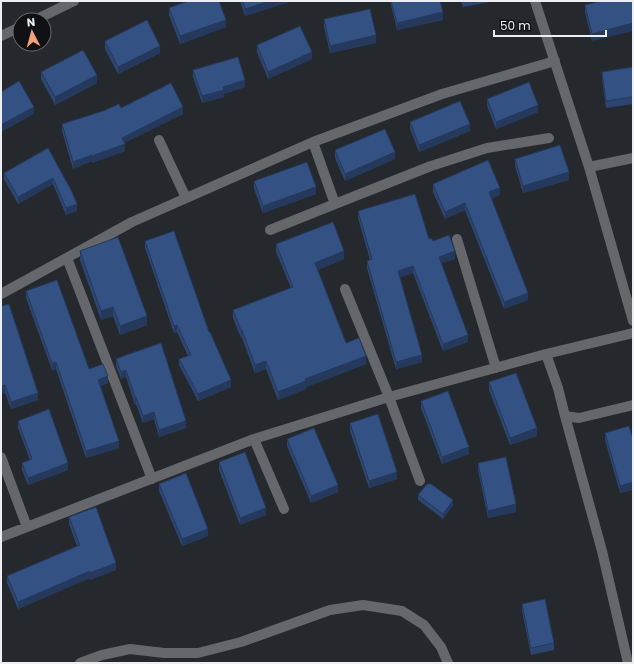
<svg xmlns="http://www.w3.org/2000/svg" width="634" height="664" font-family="Poppins,sans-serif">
  <rect width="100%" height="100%" fill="#25292e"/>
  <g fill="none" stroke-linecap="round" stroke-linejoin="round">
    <path stroke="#65676a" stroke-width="10" d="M535,1L589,167L633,158
      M35,20L74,1
      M1,36L20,27
      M159,140L186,198
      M589,167L633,321
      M335,204L431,166L487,148L549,138
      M270,230L335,204L313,142
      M457,239L496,368
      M67,258L152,479
      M345,289L389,397L420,481
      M1,294L132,222L313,142L442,94L555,61
      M546,354L558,388L565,416L579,418L633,405
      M565,416L602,551L628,663
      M254,439L284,509
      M1,457L27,527
      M1,537L254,439L389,397L546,354L633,333
      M80,663L102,655L130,649L164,653H198L241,642L330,610L363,605L402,611L424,625L441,647L448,663"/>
  </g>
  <path fill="#2d4671" d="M240,1H292L245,16Z
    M390,1H440L443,20L397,30Z
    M461,1H495L463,7Z
    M601,1L592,41L585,12V5Z
    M169,8L226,27L180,44L169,15Z
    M324,19L376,43L330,53L324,27Z
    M105,41L160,53L118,74L105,49Z
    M257,45L312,59L268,79L257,52Z
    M633,67V104L606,108L602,79V72Z
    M193,70L245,87L224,94V97L202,103L193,77Z
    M41,72L97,83L55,105L41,79Z
    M487,99L538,112L496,129L487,106Z
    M121,108L183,114L124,143L125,151L92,163V161L73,169L62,131V124Z
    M410,122L470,131L419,152L410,129Z
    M48,148L77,211L66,215L53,184L18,204L4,179V173Z
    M335,150L395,159L345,181L335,158Z
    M515,159L569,180L523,193L515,166Z
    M254,181L316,194L263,213L254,189Z
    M433,184L500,195L491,198L528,300L504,309L465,210L445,219L433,192Z
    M358,211L429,239L433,241L455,259L441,263L468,342L443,351L413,273L400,277L422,362L396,369L367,268V261L370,260L358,218Z
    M145,241L209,332L231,387L198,401L179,365V359L188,356L177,332L174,333L145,248Z
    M276,244L344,259L318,270L346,343L366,364L306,387V389L278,400L266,369L255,373L242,338H241L233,318V310L291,288L276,252Z
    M80,251L147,325L120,335L113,316L101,320L80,260Z
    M26,291L89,369L108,383L101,386L119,448L86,458L56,369L52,370L26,298Z
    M1,306L38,400L11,409L5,393L2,394L1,391Z
    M116,359L186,428L159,437L154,419L143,423L136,404L135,405L126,377L121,379L116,366Z
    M489,382L537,436L510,445L489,390Z
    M421,401L469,454L442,464L421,408Z
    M18,421L68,470L28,485L22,470V463L30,460L18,428Z
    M350,423L397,479L369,488L350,431Z
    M605,433L633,439V490L620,493L605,440Z
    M287,439L338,492L311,503L287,446Z
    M219,462L266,515L240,525L219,470Z
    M478,463L516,512L488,518L478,470Z
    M159,484L208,536L182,546L159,491Z
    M418,495L453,505L443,519L418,500Z
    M69,517L116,570L90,580V578L18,609L7,583V576L77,546L69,524Z
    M522,604L554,643V650L531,655L522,611Z"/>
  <path fill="#24395c" d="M270,1H292L245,16V9Z
    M443,12V20L397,30V23Z
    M226,20V27L180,44V36Z
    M633,23V31L592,41V34Z
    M376,35V43L330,53V46Z
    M160,46V53L118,74V67Z
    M312,52V59L268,79V72Z
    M97,75V83L55,105V97Z
    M245,80V87L224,94V97L202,103V96L223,87Z
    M538,105V112L496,129V122Z
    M34,107V114L1,132V125Z
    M183,107V114L122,144V138Z
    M470,124V131L419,152V145Z
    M125,144V151L92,163V156Z
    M395,152V159L345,181V174Z
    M92,155V161L73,169V162Z
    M569,172V180L523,193V186Z
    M53,178V184L18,204V197Z
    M316,187V194L263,213V206Z
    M500,188V195L489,200V192Z
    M465,203V210L445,219V212Z
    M77,204V211L66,215V208Z
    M344,251V259L315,271V263Z
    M455,251V259L439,264V257Z
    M413,266V273L398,278V271Z
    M528,293V300L504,309V302Z
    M113,307V316L101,320V311Z
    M147,316V325L120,335V326Z
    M177,325V332L174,333V326Z
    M241,330H242V338H241Z
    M468,335V342L443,351V344Z
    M422,355V362L396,369V362Z
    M366,356V364L306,387V389L278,400V392L305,379Z
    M266,361V369L255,373V365Z
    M56,362V369L52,370V363Z
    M126,370V377L121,379V372Z
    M108,376V383L98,387V380Z
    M231,380V387L198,401V394Z
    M5,385V393L2,394V386Z
    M38,393V400L11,409V402Z
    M135,397H136V404L135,405Z
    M154,412V419L143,423V416Z
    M186,421V428L159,437V430Z
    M537,428V436L510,445V438Z
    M119,441V448L86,458V451Z
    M469,447V454L442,464V457Z
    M68,463V470L28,485V478Z
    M397,472V479L369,488V481Z
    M633,482V490L620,493V486Z
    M338,485V492L311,503V496Z
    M453,500V505L443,519V514Z
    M516,504V512L488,518V511Z
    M266,508V515L240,525V518Z
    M208,529V536L182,546V539Z
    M116,563V570L90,580V573Z
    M90,571V578L18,609V602Z"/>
  <path fill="#345183" stroke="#24395c" d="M188,1H219L226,20L180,36L169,8Z
    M243,1H270L245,9Z
    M391,1H440L443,12L397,23Z
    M601,1H633V23L592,34L585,5Z
    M370,9L376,35L330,46L324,19Z
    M147,20L160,46L118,67L105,41Z
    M300,26L312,52L268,72L257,45Z
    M83,50L97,75L55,97L41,72Z
    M238,57L245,80L223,87L224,90L202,96L193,70Z
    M633,67V97L606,101L602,72Z
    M19,81L34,107L1,125V92Z
    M529,82L538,105L496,122L487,99Z
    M171,83L183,107L122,138L125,144L92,156V155L73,162L62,124L103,111L119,104L121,108Z
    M460,101L470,124L419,145L410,122Z
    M385,129L395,152L345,174L335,150Z
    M560,145L569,172L523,186L515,159Z
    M48,148L71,190L77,204L66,208L53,178L18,197L4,173Z
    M488,160L500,188L489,192L528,293L504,302L465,203L445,212L433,184Z
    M307,162L316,187L263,206L254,181Z
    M415,194L429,239L431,238L433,241L449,235L455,251L439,257L468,335L443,344L413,266L398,271L422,355L396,362L367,261L372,259L358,211Z
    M333,222L344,251L315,263L346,343L359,338L366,356L305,379L306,381L278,392L266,361L255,365L242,330H241L233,310L293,287L276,244Z
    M174,231L209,332H210L231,380L198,394L179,359L191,355L177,325L174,326L145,241Z
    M118,237L147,316L120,326L113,307L101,311L80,251Z
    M57,280L89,369L103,364L108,376L98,380L119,441L86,451L56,362L52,363L26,291Z
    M9,304L38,393L11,402L5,385L2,386L1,383V306Z
    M161,343L186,421L159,430L154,412L143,416L136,397H135L126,370L121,372L116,359L126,355Z
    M516,373L537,428L510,438L489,382Z
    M448,391L469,447L442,457L421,401Z
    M49,409L68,463L28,478L22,463L32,459L18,421Z
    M378,414L397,472L369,481L350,423Z
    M629,426L633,439V482L620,486L605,433Z
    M314,428L338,485L311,496L287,439Z
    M245,452L266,508L240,518L219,462Z
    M506,457L516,504L488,511L478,463Z
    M186,473L208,529L182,539L159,484Z
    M427,484H431L453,500L443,514L418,495Z
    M96,507L116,563L90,573V571L18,602L7,576L80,545L69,517Z
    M545,599L554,643L531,648L522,604Z"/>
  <rect width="634" height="664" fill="none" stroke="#eceef2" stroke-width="4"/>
  <g transform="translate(32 32) rotate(354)"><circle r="19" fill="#101114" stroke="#68696d"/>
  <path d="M0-3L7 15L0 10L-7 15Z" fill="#f0a279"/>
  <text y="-6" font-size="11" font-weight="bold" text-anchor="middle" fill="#eceef2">N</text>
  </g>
  <path d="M494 30v6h112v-6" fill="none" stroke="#eceef2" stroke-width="2"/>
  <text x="500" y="30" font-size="12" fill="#eceef2" stroke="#101114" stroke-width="3" paint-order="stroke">50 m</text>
</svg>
